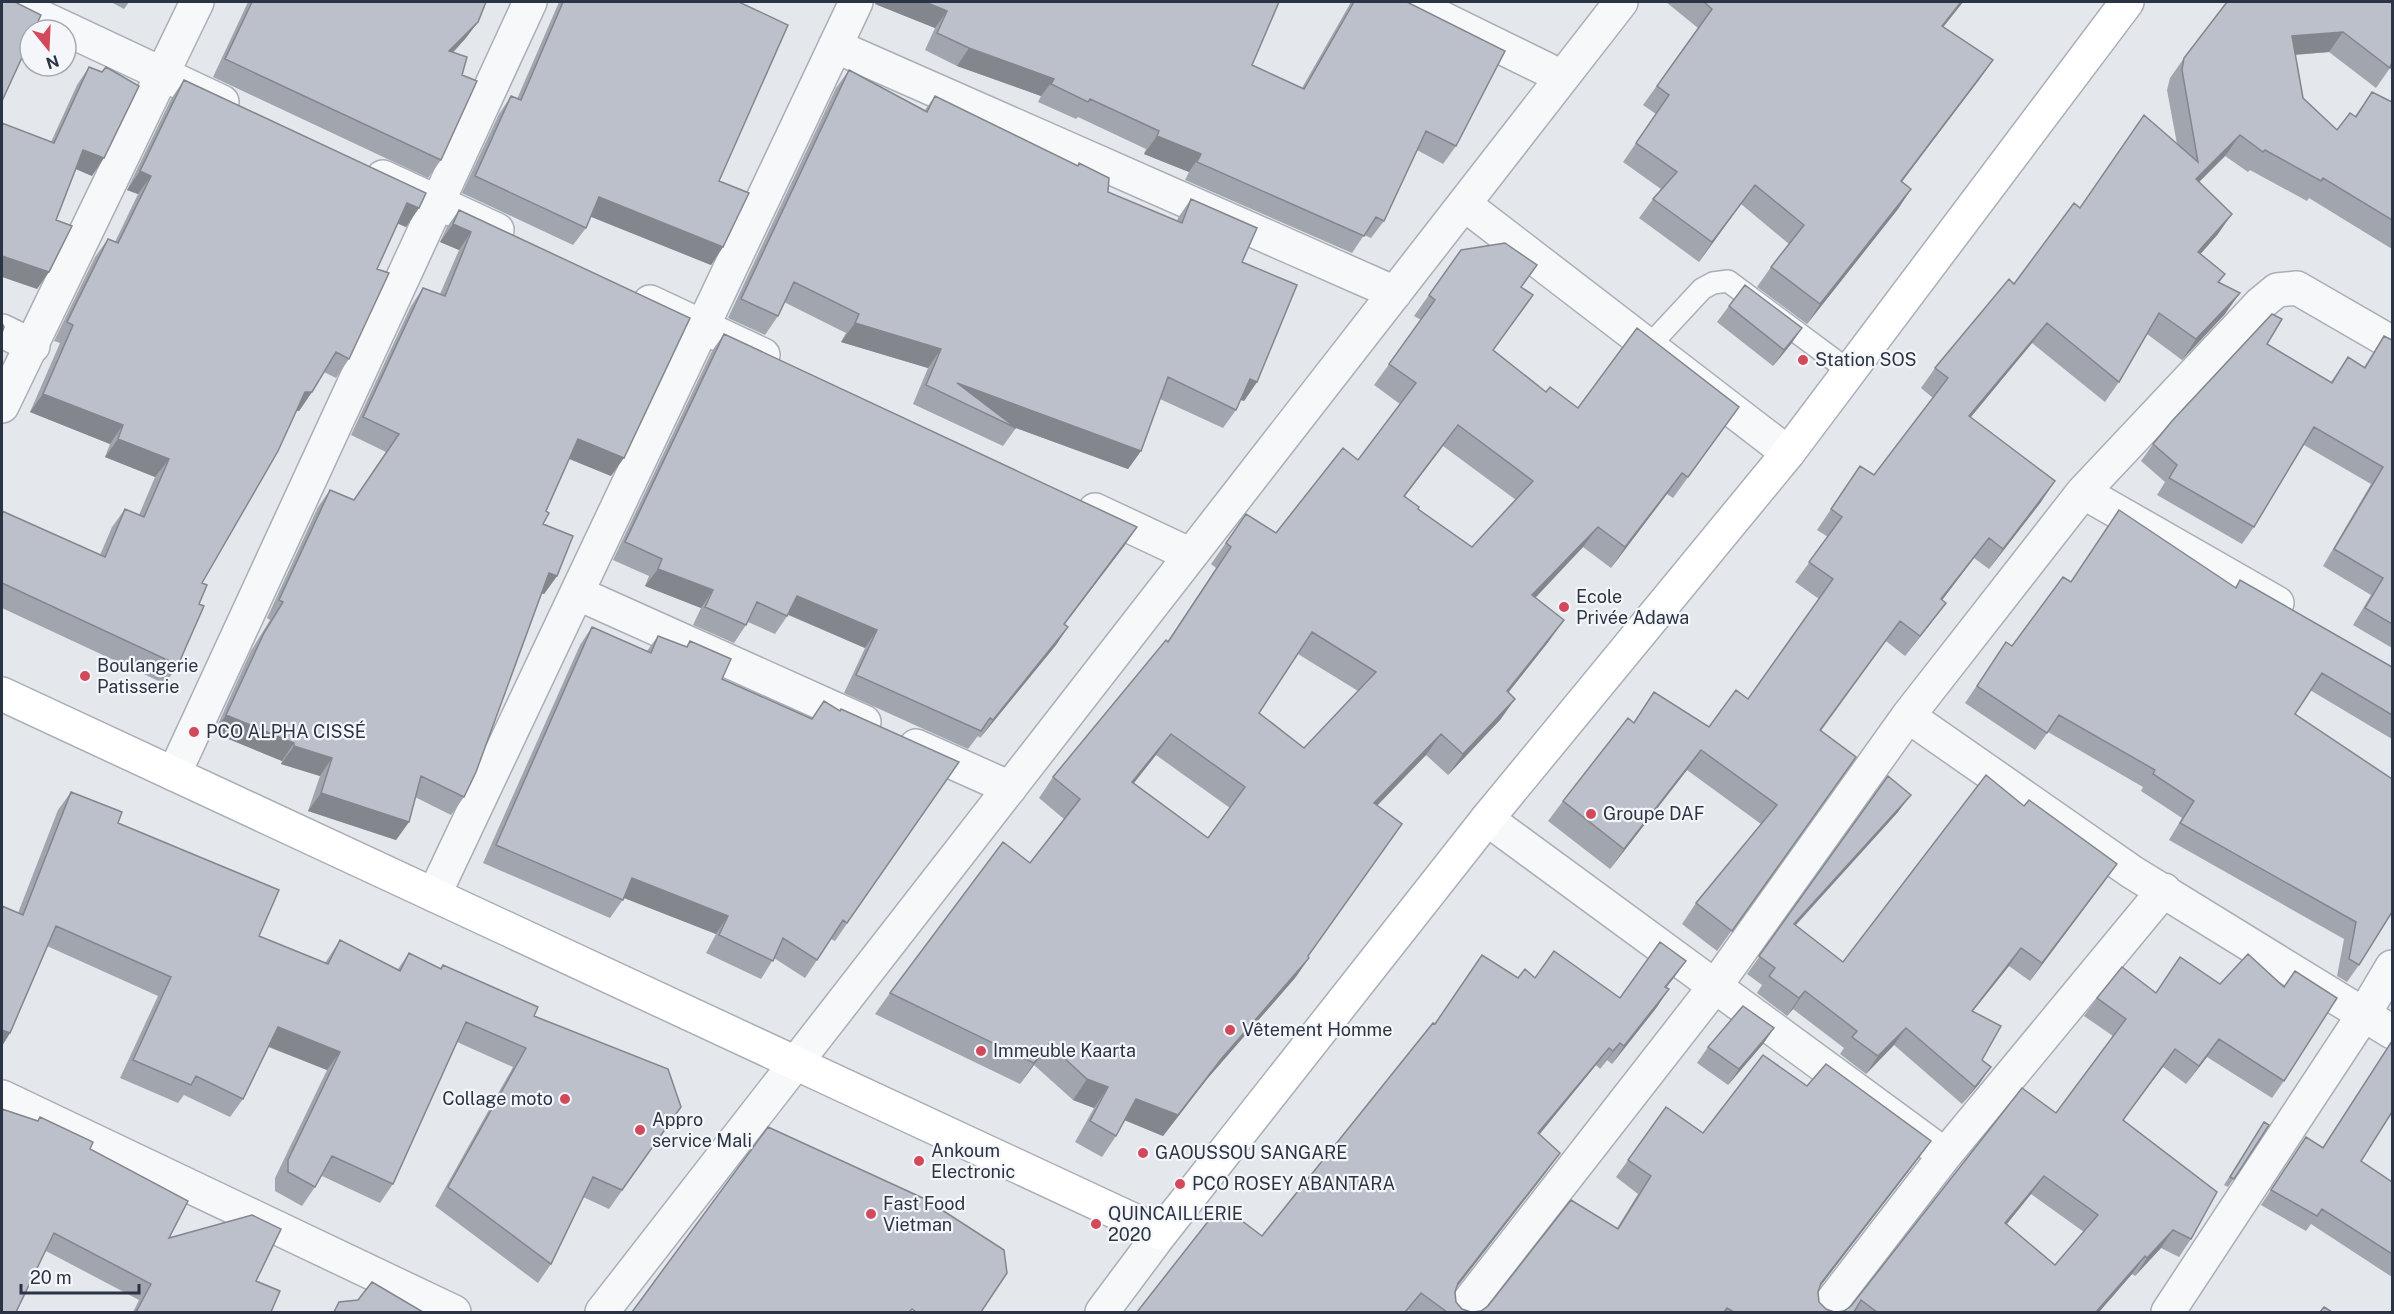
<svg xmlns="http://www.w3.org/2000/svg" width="2394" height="1314" font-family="'Public Sans',sans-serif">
  <rect width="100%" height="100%" fill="#e4e7ec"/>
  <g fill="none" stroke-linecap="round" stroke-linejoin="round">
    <g stroke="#a9aeb7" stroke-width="24">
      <path id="lane" d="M1649,346L1702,289L1713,283L1728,281L1849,371"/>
    </g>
    <g stroke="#a9aeb7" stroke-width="36">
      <path id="street" d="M9,2L222,102
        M1409,2L1562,77
        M835,46L1395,293
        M383,177L497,230
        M1464,204L1788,453
        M650,302L763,355
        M2,331L33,346
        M2,406L197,2
        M2083,492L2277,603
        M1095,510L1191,555
        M577,593L864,722
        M1908,716L2132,872L2392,1032
        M916,746L1010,788
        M174,774L530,2
        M1487,819L1945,1155
        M434,895L856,2
        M2,1097L454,1312
        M602,1312L1621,2
        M1102,1312L1161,1233
        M1461,1312L1716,985L1908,716L2083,492L2260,304L2277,290L2297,288L2392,343
        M1824,1312L1945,1155L2164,890
        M2168,1312L2364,1014L2392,967"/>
    </g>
    <g stroke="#a9aeb7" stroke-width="36">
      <path id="secondary" d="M2,694L1161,1233L1487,819L1788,453L2127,2"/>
    </g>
    <use href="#lane" stroke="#f7f8fa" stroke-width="21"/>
    <use href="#street" stroke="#f7f8fa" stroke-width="33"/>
    <use href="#secondary" stroke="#fff" stroke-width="33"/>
  </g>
  <path fill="#a1a5ae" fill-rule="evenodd" d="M111,2H129L124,9Z
    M248,2H486L478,22L465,39L453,53L462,75L441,160L428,178L213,77Z
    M559,2H739L719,181L723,247L711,265L591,217L586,228L573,245L462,193L499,114L511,96L517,99Z
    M876,2H1279L1252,65L1302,88L1351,2H1407L1456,146L1443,164L1417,150L1384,221L1371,238L1364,235L1352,253L1185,180L1189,172L1144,154L1146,149L1078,117L1076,119L1038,102L1041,96L957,66L925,50L935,28L875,4Z
    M1666,2H1963L1943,27L1993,60L1902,182L1911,189L1898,209L1807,324L1757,287L1771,267L1789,244L1741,204L1699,262L1639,218L1653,199L1661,189L1623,162L1656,114L1643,105L1698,28Z
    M2392,2L2390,68L2376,88L2329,52L2295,55L2303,98L2337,130L2355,116L2372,92L2392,102V249L2309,198L2307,201L2250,170L2248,172L2225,156L2199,182L2218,234L2200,254L2225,274L2219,283L2225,314L2182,360L2147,334L2119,382L2105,402L2032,343L1971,417L2041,502L1989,569L1974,558L1942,600L1931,623L1905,656L1886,641L1821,731L1856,757L1717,951L1682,924L1696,903L1761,824L1687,770L1610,869L1548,821L1563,801L1633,723L1654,692L1709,727L1748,699L1819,599L1795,582L1828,537L1817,530L1860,466L1874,475L1933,398L1921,388L1935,368L2014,284L2080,208L2177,144L2167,90L2170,78L2184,58Z
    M89,67L92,176L76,169L56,220L49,272L37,289L51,142L77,85Z
    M849,70L925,110L935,96L1108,192L1177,221L1178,218L1191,199L1242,262L1257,382L1244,401L1240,400L1236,410L1223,428L1160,399L1141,451L1128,469L1016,428L1003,446L913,404L928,368L841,342L846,333L784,302L778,316L765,335L728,318L836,88Z
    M184,80L419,208L406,227L397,223L377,269L349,359L336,378L324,372L312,392L299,411H296L202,583L199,604L178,665L165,684L2,608V511L100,555L112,527L125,509L139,515L155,477L105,457L110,444L30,412L60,343L54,341L95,257L108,239L115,242L138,194L127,190L171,99Z
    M459,210L611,476L569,459L546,511L543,524L557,576L544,594L541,593L464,797L451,815L415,797L409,822L396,840L308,811L320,776L281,764L282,761L214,733L251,651L270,620L267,618L318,507L330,490L354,500L386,452L351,435L411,306L423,288L440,294L459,250L440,242L447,227Z
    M1461,250L1533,295L1493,350L1546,392L1578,408L1739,407L1673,498L1667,494L1611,568L1583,547L1536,597L1549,641L1508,692L1515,699L1500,720L1448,775L1426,755L1377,806L1308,956L1309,958L1295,978L1207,1079L1163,1136L1124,1120L1116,1136L1102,1157L1075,1142L1094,1108L1073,1100L1034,1065L1020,1084L875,1014L890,993L1030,863L1064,819L1039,798L1053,777L1168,641L1216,568L1211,564L1246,514L1276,533L1358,460L1400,404L1374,385L1421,320L1414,316ZM1443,446L1516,500L1472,547L1418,509L1405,496ZM1298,654L1358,691L1304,748L1259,713ZM1156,755L1230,808L1208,838L1134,783Z
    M1729,306L1802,328L1791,344L1773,366L1717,322Z
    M724,334L1125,545L1064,624L1068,627L1056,645L980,738L978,736L968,749L844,693L865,648L788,615L775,634L748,622L734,643L693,625L701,608L645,586L649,576L613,560L712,351Z
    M2384,336L2392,340V648L2353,625L2371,595L2323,566L2371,484L2304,445L2254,527L2242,544L2157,495L2165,482L2141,461L2153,444L2267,344L2331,382L2348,357L2364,367Z
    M2240,580L2392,667V739L2310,690L2295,714L2392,779L2359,965L2347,982L2337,976L2344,939L2169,840L2182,818L2141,791L2143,787L2048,732L2035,750L1965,703L2006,642L2012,646L2070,582L2235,587Z
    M592,627L647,651L658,636L686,647L690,641L722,679L812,719L839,711L959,762L835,941L831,939L805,978L774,958L761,979L706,953L716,934L624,898L610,918L483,863L580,645Z
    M1888,776L1898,812L1796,925L1843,962L2104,882L2030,981L2009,966L1973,1011L1982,1060L1991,1067L1979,1084L1962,1104L1894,1045L1866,1074L1840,1054L1844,1048L1793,1009L1787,1016L1757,993L1762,985L1747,974Z
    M71,792L118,823L259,936L325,963L340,940L398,969L409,953L440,968L443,965L534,1016L681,1107L609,1209L583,1197L551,1264L538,1283L435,1206L513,1067L457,1042L393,1184L380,1203L322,1176L315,1187L302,1206L275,1191V1178L327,1070L268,1047L243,1099L230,1117L184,1095L178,1103L120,1078L158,996L47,946L10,1033L2,1046V906L18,913L58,810Z
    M1686,961L1666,987L1657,1007L1612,1064L1607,1060L1600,1069L1596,1065L1539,1134L1547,1171L1457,1287L1455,1292L1456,1302L1462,1309L1471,1312H1411L1409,1310L1407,1312H1137L1262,1236L1434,1024L1518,978H1535L1620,998Z
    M2295,971L2284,1081L2272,1098L2207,1057L2186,1084L2163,1067L2123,1120L2191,1239L2179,1257L2161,1248L2135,1276L2132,1274L2099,1312H1836L1844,1311L1851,1306L2056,1113L2113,1036L2084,1016L2097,998L2155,993L2220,984L2284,987ZM2031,1194L2084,1232L2055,1265L2007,1224Z
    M1774,1028L1763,1044L1728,1085L1697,1063L1708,1047Z
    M2392,1041L2361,1161L2392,1182V1277L2311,1224L2306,1231L2261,1205L2306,1137L2323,1147Z
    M1807,1086L1918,1159L1820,1286L1818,1292L1819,1302L1826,1309L1834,1312H1473L1481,1311L1617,1228L1638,1194L1616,1177L1666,1107L1703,1133Z
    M40,1117L90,1149L169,1238L256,1281L271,1312H133L139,1300L46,1251L37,1121Z
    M2264,1122L2269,1125L2228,1187L2224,1185Z"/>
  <path fill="#83868d" d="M877,2H925L947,11L935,28L875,4Z
    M1961,2H1963L1929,45L1942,26Z
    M478,22L465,39L436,69L449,51Z
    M2343,32L2329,52L2278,56L2292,36Z
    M969,48L1054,79L1041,96L957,66Z
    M1993,60L1979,80L1887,201L1901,181Z
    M2240,135L2225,156L2181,200L2196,179Z
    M1157,136L1201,154L1189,172L1144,154Z
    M83,150L104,158L92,176L71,167Z
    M140,171L151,176L138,194L127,190Z
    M1755,185L1741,204L1699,262L1712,242Z
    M1911,189L1898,209L1807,324L1820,304Z
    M599,197L723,247L711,265L587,215Z
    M407,203L419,208L406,227L394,222Z
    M2232,214L2218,234L2184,273L2198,252Z
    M453,224L471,232L459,250L440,242Z
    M2,256L49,272L37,289L2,277Z
    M2240,293L2225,314L2182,360L2196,339Z
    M855,323L941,349L928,368L841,342Z
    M2047,323L2032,343L1955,436L1969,416Z
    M1802,328L1791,344L1773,366L1784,350Z
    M1250,379L1257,382L1244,401L1237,398Z
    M957,383L1141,451L1128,469L1016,428Z
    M305,392H312L299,411L292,410Z
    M43,394L123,425L110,444L30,412Z
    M1458,425L1443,446L1389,517L1404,496Z
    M118,439L169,459L155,477L105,457Z
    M578,439L624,458L611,476L565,457Z
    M1682,473L1667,494L1611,568L1625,547Z
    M2055,481L2041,502L1989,569L2003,549Z
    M1137,527L1125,545L1052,641L1064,624Z
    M1598,527L1583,547L1518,616L1532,595Z
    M1989,538L1974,558L1927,620L1941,599Z
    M658,569L713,590L701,608L645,586Z
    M549,573L557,576L544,594L536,591Z
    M797,596L877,630L865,648L785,613Z
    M1946,603L1931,623L1905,656L1920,636Z
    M1564,620L1549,641L1493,712L1507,691Z
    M1068,627L1056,645L980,738L993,720Z
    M1515,699L1500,720L1448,775L1463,754Z
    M226,715L294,743L282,761L214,733Z
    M1171,734L1156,755L1118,803L1132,782Z
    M1441,734L1426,755L1359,824L1374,803Z
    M294,746L332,758L320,776L281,764Z
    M1701,750L1687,770L1610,869L1624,849Z
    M321,793L409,822L396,840L308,811Z
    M1911,795L1898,812L1781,941L1794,924Z
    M2117,864L2104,882L2030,981L2042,963Z
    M632,878L728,916L716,934L619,896Z
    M2021,948L2009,966L1959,1028L1972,1011Z
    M1309,958L1295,978L1207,1079L1163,1136L1122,1119L1136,1099L1294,975Z
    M1686,961L1673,979L1653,1004L1665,987Z
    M1669,989L1657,1007L1612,1064L1624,1046Z
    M1805,991L1793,1009L1787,1016L1799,998Z
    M278,1027L340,1052L327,1070L265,1045Z
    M1774,1028L1763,1044L1728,1085L1739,1069Z
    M1906,1028L1894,1045L1866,1074L1878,1056Z
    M2,1030L10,1033L2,1046Z
    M2219,1039L2207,1057L2186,1084L2199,1066Z
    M1620,1043L1607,1060L1600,1069L1613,1051Z
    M1049,1044L1034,1065L1020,1084L1034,1063Z
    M1609,1048L1596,1065L1526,1151L1538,1133Z
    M2175,1049L2163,1067L2110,1137L2123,1120Z
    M1991,1067L1979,1084L1962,1104L1975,1087Z
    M1087,1079L1108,1087L1094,1108L1073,1100Z
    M1931,1141L1918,1159L1809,1301L1821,1283Z
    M1560,1153L1547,1171L1446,1301L1458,1283Z
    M2044,1176L2031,1194L1993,1241L2005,1223Z
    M2173,1230L2161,1248L2135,1276L2147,1258Z
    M2145,1256L2132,1274L2099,1312H2096Z"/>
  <path fill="#bbc0ca" stroke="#83868d" stroke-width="1.5" fill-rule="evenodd" d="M2,2H15L41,15L34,30H30V40L2,101Z
    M252,2H486L478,22L449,51L467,57L462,75L477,81L441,160L225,59Z
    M563,2H739L788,25L719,181L749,193L723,247L599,197L586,228L475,176L511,96L521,100Z
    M925,2H1279L1252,65L1304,89L1354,2H1407L1505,51L1456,146L1426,131L1384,221L1376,217L1364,236L1197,162L1201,154L1157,136L1159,131L1090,99L1088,102L1051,84L1054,79L969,48L937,33L947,11Z
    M1704,2H1961L1942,26L1993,60L1901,181L1911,189L1820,304L1771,267L1804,225L1755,185L1712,242L1653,199L1677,172L1636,143L1669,95L1657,86L1712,9Z
    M2227,2H2392V62L2390,68L2343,32L2292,36L2303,98L2337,130L2350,113L2356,117L2372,92L2392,102V220L2323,178L2321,181L2265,150L2263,152L2240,135L2196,179L2232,214L2198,252L2225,274L2218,282L2240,293L2196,339L2159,313L2119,382L2047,323L1969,416L2055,481L2003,549L1989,538L1941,599L1946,603L1920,636L1900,621L1820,730L1856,757L1732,931L1696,903L1777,805L1701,750L1624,849L1563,801L1628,718L1634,723L1654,692L1709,727L1736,690L1748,699L1833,579L1809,562L1842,517L1831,509L1860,466L1874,475L1948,378L1935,368L2009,279L2014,284L2074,203L2080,208L2144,115L2198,162L2182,70L2184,58Z
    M89,67L102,72L106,67L139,86L104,158L83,150L56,220L72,226L49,272L2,256V123L54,143Z
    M849,70L927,112L935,96L1078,166L1079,163L1109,178L1108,192L1182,223L1191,199L1257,228L1242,262L1297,285L1257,382L1250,379L1236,410L1168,377L1141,451L957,383L1016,428L926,385L941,349L855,323L859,314L794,282L778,316L741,299Z
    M184,80L426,193L419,208L407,203L377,269L389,273L349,359L336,352L312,392H305L278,451L202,583L207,585L199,604L204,606L178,665L2,583V511L105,557L125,509L144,517L169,459L118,439L123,425L43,394L73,325L67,322L108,239L118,243L151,176L140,171Z
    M459,210L690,318L624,458L578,439L546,511L549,513L543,524L573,536L557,576L549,573L476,772L464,797L421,776L409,822L321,793L332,758L294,746V743L226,715L264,633L283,602L279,600L330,490L354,500L399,434L363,417L423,288L445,296L471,232L453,224Z
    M1505,243L1537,265L1521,287L1533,295L1493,350L1546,392L1550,387L1578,408L1637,328L1739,407L1688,477L1682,473L1625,547L1598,527L1532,595L1564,620L1507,691L1515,699L1463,754L1441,734L1374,803L1402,824L1308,956L1309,958L1222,1058L1178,1115L1136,1099L1116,1136L1090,1121L1108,1087L1087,1079L1049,1044L1034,1063L890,993L1003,842L1030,863L1080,799L1053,777L1166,640L1168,642L1231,547L1226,543L1246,514L1276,533L1343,448L1358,460L1416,383L1389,364L1435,300L1429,295L1461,250ZM1458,425L1533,481L1472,547L1418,509L1419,507L1404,496ZM1312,632L1376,672L1304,748L1259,713ZM1171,734L1245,787L1208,838L1132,782Z
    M1745,285L1802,328L1784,350L1729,306Z
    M2272,314L2282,319L2267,344L2332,383L2348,357L2365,368L2384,336L2392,340V624L2365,608L2383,578L2334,549L2383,467L2314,427L2254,527L2169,478L2177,465L2153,444L2172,421Z
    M2,323L4,327L2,333Z
    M724,334L1137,527L1064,624L1068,627L993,720L990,718L981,731L856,675L877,630L797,596L787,616L757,602L746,625L705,607L713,590L658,569L662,559L625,542Z
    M2119,510L2236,588L2240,580L2392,667V715L2322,673L2295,714L2392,779V912L2359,965L2349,959L2356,922L2180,823L2194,801L2153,774L2155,770L2059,715L2047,733L1977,686L2006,642L2012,646L2063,577L2071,582Z
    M592,627L651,653L658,636L687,647L690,641L731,659L722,679L812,719L824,701L840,711L841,709L959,762L847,923L843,920L817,960L783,938L773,961L719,935L728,916L632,878L623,900L496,845Z
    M1986,775L2024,806L2029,800L2117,864L2042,963L2021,948L1972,1011L2001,1026L1982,1060L1991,1067L1975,1087L1906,1028L1878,1056L1852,1037L1857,1031L1805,991L1799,998L1769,976L1775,968L1759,956L1888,776L1911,795L1794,924L1843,962Z
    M71,792L122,812L118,823L279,890L259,936L328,964L340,940L400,971L409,953L441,969L443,965L538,1007L534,1016L668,1069L681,1107L622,1190L593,1177L551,1264L448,1187L526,1048L466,1022L393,1184L332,1156L315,1187L288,1172V1160L340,1052L278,1027L243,1099L196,1076L191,1085L133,1060L171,977L56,926L10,1033L2,1030V906L23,915Z
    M1660,942L1686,961L1665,987L1669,989L1624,1046L1620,1043L1613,1051L1609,1048L1538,1133L1560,1153L1458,1283L1455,1292L1456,1302L1462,1309L1471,1312H1447L1421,1293L1405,1312H1137L1221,1205L1262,1236L1433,1023L1435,1024L1482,955L1518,978L1525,969L1535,978L1554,951L1620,998Z
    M2248,954L2284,987L2295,971L2337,998L2284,1081L2219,1039L2199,1066L2175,1049L2123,1120L2217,1192L2191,1239L2173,1230L2147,1258L2145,1256L2096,1312H1877L1861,1300L1854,1312H1836L1844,1311L1851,1306L2022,1088L2056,1113L2126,1019L2097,998L2122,967L2156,993L2180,957L2220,984ZM2044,1176L2098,1215L2055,1265L2005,1223Z
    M1743,1006L1774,1028L1739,1069L1708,1047Z
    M2392,1041V1112L2361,1161L2392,1182V1254L2322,1209L2317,1216L2271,1190L2306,1137L2323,1148Z
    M1763,1055L1807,1086L1826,1064L1931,1141L1821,1283L1818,1292L1819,1302L1826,1309L1834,1312H1734L1727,1308L1724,1312H1473L1481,1311L1488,1306L1571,1200L1618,1229L1651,1176L1628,1160L1666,1107L1703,1133Z
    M2,1109L38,1121L40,1117L93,1142L90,1149L188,1201L169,1238L252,1215L281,1229L256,1281L280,1291L271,1312H136L151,1284L54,1233L16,1312H2Z
    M2264,1122L2269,1125L2234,1179L2230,1177Z
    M768,1127L925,1199L1004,1250L1007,1273L981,1312H916L912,1309L909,1312H632Z
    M372,1282L423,1312H334L339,1302L358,1300Z
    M2324,1307L2332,1312H2320Z"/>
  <g fill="#d1495b" stroke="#f4f6f9" stroke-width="2">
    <circle cx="1803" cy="360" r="6"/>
    <circle cx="1564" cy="607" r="6"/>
    <circle cx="85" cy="676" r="6"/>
    <circle cx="194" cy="732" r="6"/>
    <circle cx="1591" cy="814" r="6"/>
    <circle cx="1230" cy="1030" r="6"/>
    <circle cx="981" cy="1051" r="6"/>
    <circle cx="565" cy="1099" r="6"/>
    <circle cx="640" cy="1130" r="6"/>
    <circle cx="1143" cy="1153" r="6"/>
    <circle cx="919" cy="1161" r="6"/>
    <circle cx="1180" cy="1184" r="6"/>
    <circle cx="871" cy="1214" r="6"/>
    <circle cx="1096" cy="1224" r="6"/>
  </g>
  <g text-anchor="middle" stroke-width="4.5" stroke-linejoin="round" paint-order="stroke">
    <g font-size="18" fill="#2b3445" stroke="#f4f6f9" text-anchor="start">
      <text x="1815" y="366">Station SOS</text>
      <text x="1576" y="603">Ecole<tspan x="1576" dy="21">Privée Adawa</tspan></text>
      <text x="97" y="672">Boulangerie<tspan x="97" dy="21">Patisserie</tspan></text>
      <text x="206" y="738">PCO ALPHA CISSÉ</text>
      <text x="1603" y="820">Groupe DAF</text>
      <text x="1242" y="1036">Vêtement Homme</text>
      <text x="993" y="1057">Immeuble Kaarta</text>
      <text x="553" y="1105" text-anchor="end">Collage moto</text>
      <text x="652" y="1126">Appro<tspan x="652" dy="21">service Mali</tspan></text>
      <text x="931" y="1157">Ankoum<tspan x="931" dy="21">Electronic</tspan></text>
      <text x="1155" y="1159">GAOUSSOU SANGARE</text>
      <text x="1192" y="1190">PCO ROSEY ABANTARA</text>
      <text x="883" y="1210">Fast Food<tspan x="883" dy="21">Vietman</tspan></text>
      <text x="1108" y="1220">QUINCAILLERIE<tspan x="1108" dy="21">2020</tspan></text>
    </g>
  </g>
  <rect width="2394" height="1314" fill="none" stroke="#2b3445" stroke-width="6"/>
  <g transform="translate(48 48) rotate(162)"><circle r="28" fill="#f4f6f9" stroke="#a4a8b1" stroke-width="1.5"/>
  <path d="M0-4.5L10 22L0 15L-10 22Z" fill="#d1495b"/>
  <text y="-9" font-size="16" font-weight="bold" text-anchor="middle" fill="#2b3445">N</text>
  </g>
  <path d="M21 1284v9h118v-9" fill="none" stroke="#2b3445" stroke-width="3"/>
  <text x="30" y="1284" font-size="18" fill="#2b3445" stroke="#f4f6f9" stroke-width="4.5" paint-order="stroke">20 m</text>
</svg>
